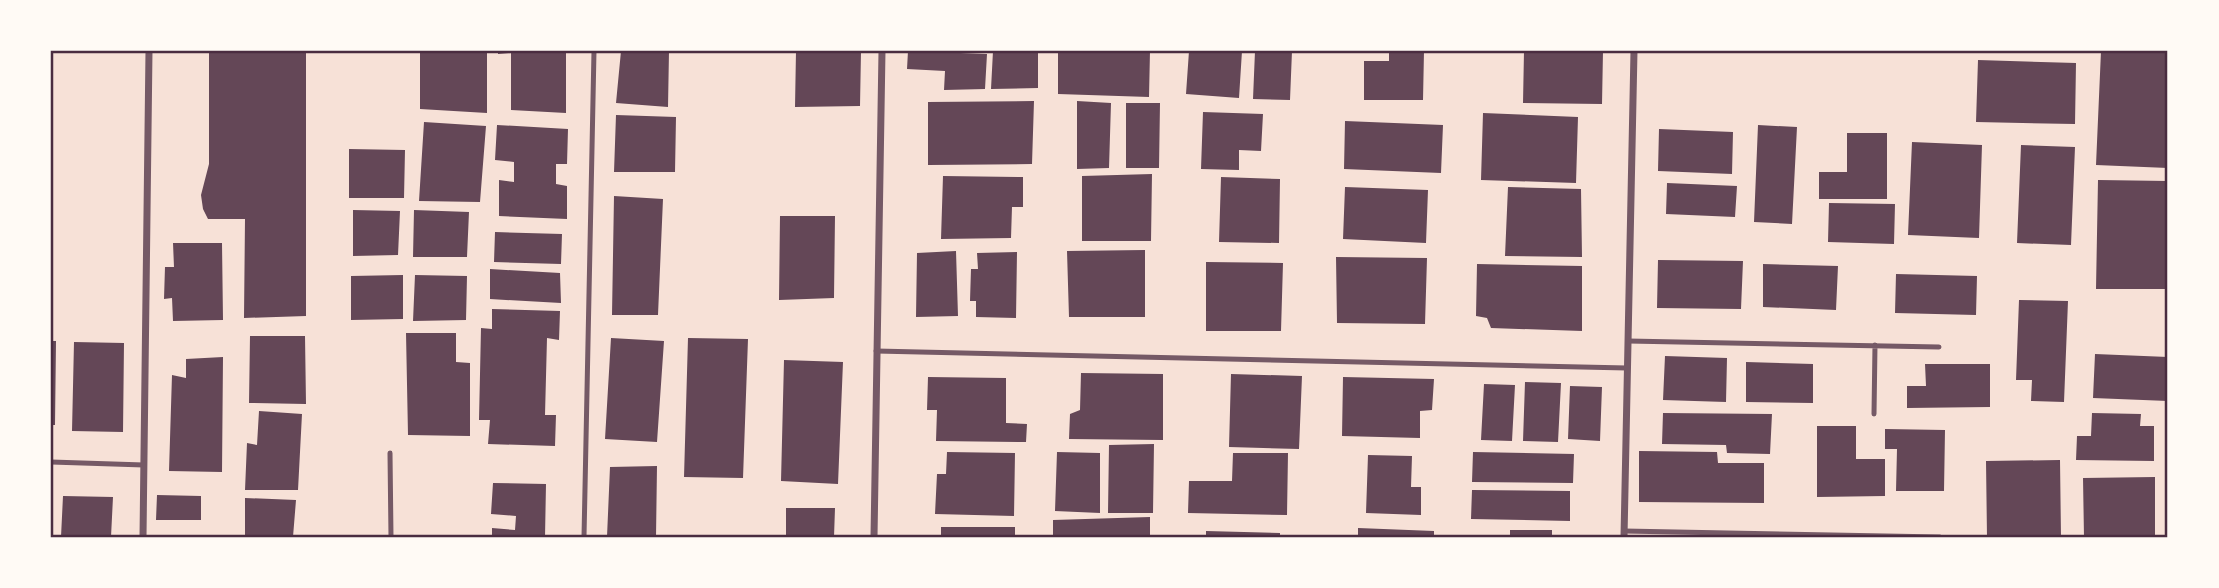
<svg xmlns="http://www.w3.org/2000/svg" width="2219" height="588" font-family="'Noto Sans',sans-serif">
  <rect width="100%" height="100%" fill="#f7e1d7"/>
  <path fill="#644757" d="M209,51H306V316L244,318L245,219H208L203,209L201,195L209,164Z
    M420,51H487V113L420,109Z
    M498,51H566V113L511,110V53L498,54Z
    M621,51H669L668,107L616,103Z
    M796,51H861L860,106L795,107Z
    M908,51L987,54L985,89L944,90L945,71L907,69Z
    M993,51H1038V88L991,89Z
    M1058,51H1150L1149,97L1058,94Z
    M1189,51H1242L1239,98L1186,94Z
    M1255,51H1292L1290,100L1253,99Z
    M1389,51H1424L1423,100H1364V61H1389Z
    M1524,51H1603L1602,104L1523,103Z
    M2101,51H2168V168L2096,165Z
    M1978,60L2076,63L2075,124L1976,122Z
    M1034,101L1032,164L928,165V102Z
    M1077,101L1111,103L1109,168L1077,169Z
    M1126,103H1160L1159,168H1126Z
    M1203,112L1263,114L1261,151L1239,150V170L1201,169Z
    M1483,113L1578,117L1576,183L1481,180Z
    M616,115L676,117L675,172H614Z
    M1345,121L1443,125L1441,173L1344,169Z
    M424,122L486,126L480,202L419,201Z
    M497,125L568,129L567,164H556V184L567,186V219L499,216V180L514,182V162L495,160Z
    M1758,125L1797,127L1792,224L1754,222Z
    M1659,129L1733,132L1732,174L1658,171Z
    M1847,133H1887V199H1819V172H1847Z
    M1912,142L1982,145L1979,238L1908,235Z
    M2021,145L2075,147L2071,245L2017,243Z
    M349,149L405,150L404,198H349Z
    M1152,174L1151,241H1082V176Z
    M943,176L1023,177V207H1012L1011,238L941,239Z
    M1221,177L1280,179L1279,243L1219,242Z
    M2098,180L2168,181V289H2096Z
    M1667,183L1737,186L1735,217L1666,214Z
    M1345,187L1428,190L1426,243L1343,239Z
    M1508,187L1581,189L1582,257L1505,256Z
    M614,196L663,199L658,315H612Z
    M1829,203L1895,204L1894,244L1828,242Z
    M353,210L400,211L398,255L353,256Z
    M414,210L469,212L467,257H413Z
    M780,216H835L834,298L779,300Z
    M495,232L562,234L561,264L494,262Z
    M173,243H222L223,320L173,321L172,298L164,299L165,267H174Z
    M1145,250V317H1069L1067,251Z
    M956,251L958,316L916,317L917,253Z
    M1017,252L1016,318L976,317V301H970L971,269H978L977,253Z
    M1336,257L1427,258L1425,324L1337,323Z
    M1658,260L1743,261L1741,309L1657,308Z
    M1206,262L1283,263L1281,331H1206Z
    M1477,264L1582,266V331L1491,328L1487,318L1476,316Z
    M1763,264L1838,266L1836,310L1763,307Z
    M490,269L560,273L561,303L490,299Z
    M1896,274L1977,276L1976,315L1895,313Z
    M403,275V319L351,320V276Z
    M415,275L467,276L466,320L413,321Z
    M2019,300L2068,301L2064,402L2031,401L2032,380H2016Z
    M492,309L560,311L559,340L547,338L545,415H556L555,446L488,444L490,420H479L481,328L492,329Z
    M406,333H456V362L470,363V436L408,435Z
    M250,336H305L306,404L249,403Z
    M611,338L664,341L657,442L605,439Z
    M688,338L748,339L743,478L684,477Z
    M51,341H56L55,425H51Z
    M74,342L124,343L123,432L72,431Z
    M2095,354L2168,357V401L2093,398Z
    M1665,356L1727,358L1726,402L1663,400Z
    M223,357L222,472L169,471L172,375L186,378V359Z
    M784,360L843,362L838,484L781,481Z
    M1746,362L1813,364V403L1746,402Z
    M1925,364H1990V407L1907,408V386H1926Z
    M1081,373L1163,374V440L1069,439L1070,414L1080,410Z
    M1231,374L1302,376L1299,449L1229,447Z
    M928,377L1006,378V423L1027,424L1026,442L936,441L937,410H927Z
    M1343,377L1434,379L1432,410L1420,411V438L1342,436Z
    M1525,382L1561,383L1558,442L1523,441Z
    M1484,384L1515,385L1512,441L1481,440Z
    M1570,386L1602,387L1600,441L1568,439Z
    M259,411L302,414L298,490H245L247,443L257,445Z
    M1663,413L1772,414L1770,454L1727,453L1726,445L1662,444Z
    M2092,413L2141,414L2140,426H2154V461L2076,460L2077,436H2091Z
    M1817,426H1856V459H1885V496L1817,497Z
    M1885,429L1945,430L1944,491H1896L1897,449H1885Z
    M1154,444L1153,513H1108L1109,445Z
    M1639,451L1717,452L1718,463H1764V503L1639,502Z
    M947,452L1015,453L1014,516L935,514L937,474H946Z
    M1057,452L1100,453V513L1055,511Z
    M1473,452L1574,454L1573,483L1472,482Z
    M1233,453H1288L1287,515L1188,513L1189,481H1232Z
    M1368,455L1412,456L1411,487H1421V515L1366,513Z
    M2060,460L2061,537H1987L1986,461Z
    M657,466L656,537H607L610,467Z
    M2155,477V537H2084L2083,478Z
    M493,483L546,484L545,537H492V528L515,530L516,516L491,514Z
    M1472,490L1570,491V521L1471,519Z
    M157,495L201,496V520H156Z
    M63,496L113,497L111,537H61Z
    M245,498L296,500L293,537H245Z
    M786,508H835L834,537H786Z
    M1150,517V537H1053V520Z
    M941,527H1015V537H941Z
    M1358,528L1434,531V537H1358Z
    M1510,530H1552V537H1510Z
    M1206,531L1280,533V537H1206Z"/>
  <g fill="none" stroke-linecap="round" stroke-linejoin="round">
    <path stroke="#755966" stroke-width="5" d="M1628,341L1939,347
      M876,351L1627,368
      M1874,414L1875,345
      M390,453L391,537
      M51,462L144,465
      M1624,531L1940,537
      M584,537L594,51"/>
    <path stroke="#755966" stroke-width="7" d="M143,537L149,51
      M874,537L882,51
      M1624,537L1634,51"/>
  </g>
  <rect width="2219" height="588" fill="none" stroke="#fffaf5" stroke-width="105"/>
  <rect x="52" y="52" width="2114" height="484" fill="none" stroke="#4a2c40" stroke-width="2.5"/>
</svg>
